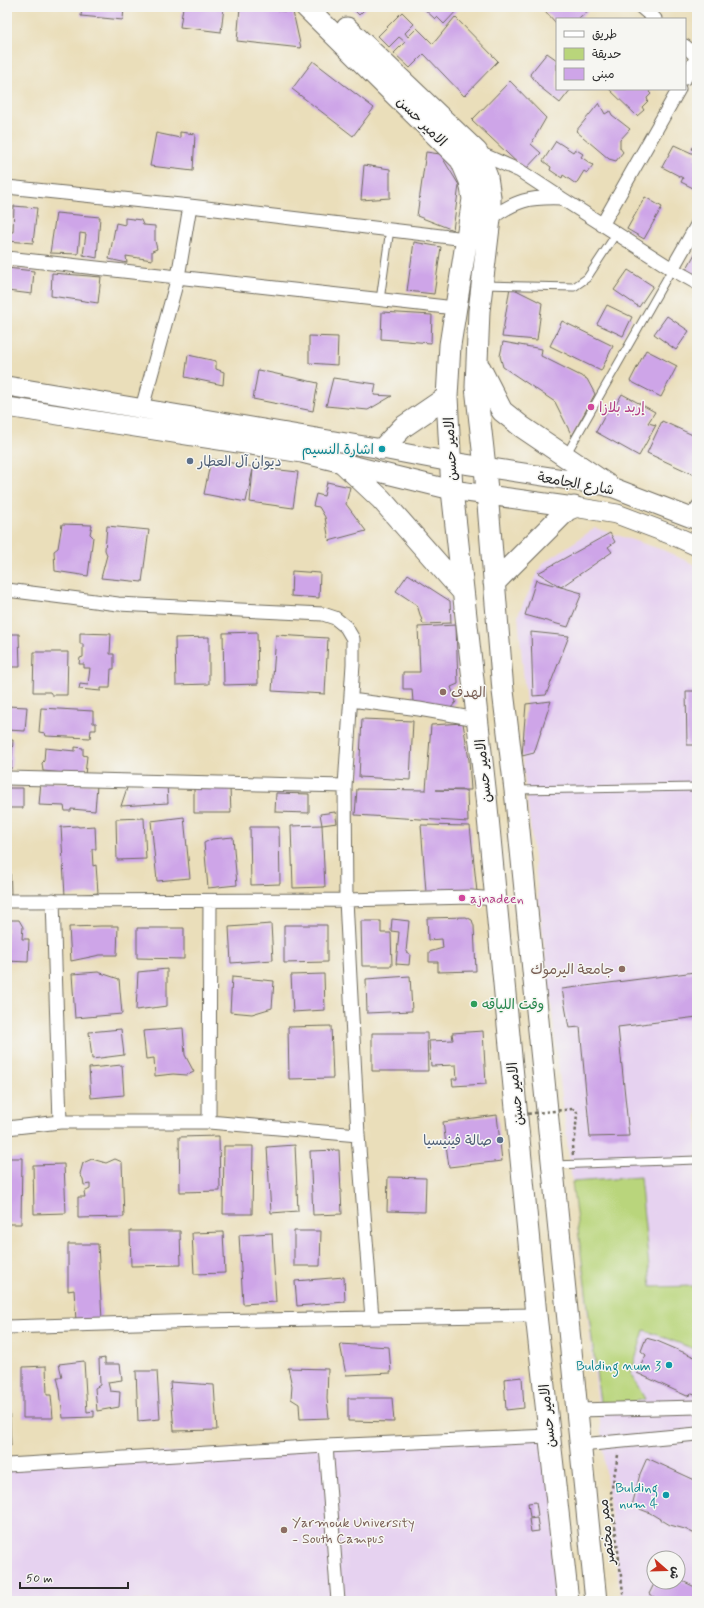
<svg xmlns="http://www.w3.org/2000/svg" width="704" height="1608" font-family="Mynerve,'Playpen Sans Arabic',sans-serif">
  <rect width="100%" height="100%" fill="#f6f6f2"/>
  <filter id="ink" filterUnits="userSpaceOnUse"><feTurbulence type="fractalNoise" baseFrequency=".025" numOctaves="2"/><feDisplacementMap in="SourceGraphic" scale="8" xChannelSelector="R" yChannelSelector="G"/><feConvolveMatrix kernelMatrix="1 2 1 2 8 2 1 2 1" color-interpolation-filters="sRGB"/></filter>
  <filter id="wash" filterUnits="userSpaceOnUse"><feTurbulence type="fractalNoise" baseFrequency=".012" numOctaves="4" result="noise"/><feDisplacementMap in="SourceGraphic" scale="16" xChannelSelector="R" yChannelSelector="G"/><feGaussianBlur stdDeviation="0.9" result="paint"/><feColorMatrix in="noise" values="0 0 0 0 0 0 0 0 0 0 0 0 0 0 0 0 0 1.4 0 .05"/><feComposite in="paint" operator="in"/></filter>
  <g filter="url(#wash)">
    <rect width="100%" height="100%" fill="#eadeba"/>
    <path fill="#e6d2f0" fill-rule="evenodd" d="M595,528L663,550L697,566V1601H621L522,756L526,704L518,615L542,564ZM654,1558H678V1582H654Z
      M549,1436L569,1601H7V1459Z"/>
    <path fill="#b9d57b" stroke="#728053" d="M640,1177L651,1287L697,1286V1350L644,1330L631,1374L645,1399L601,1410L572,1182Z"/>
    <g id="blocks">
      <path fill="#cea5e8" d="M82,7H124L123,20L81,16Z
        M183,7H224L221,32L180,27Z
        M240,7L293,12L301,48L237,41Z
        M351,7H367L359,15Z
        M422,7H460L444,24L437,17L435,19Z
        M549,7H592L579,19H557V24L545,11Z
        M402,12L414,24L405,33L408,37L417,28L433,44L455,17L498,61L464,96L424,54L410,68L394,53L405,42L399,37L389,47L378,36Z
        M547,53L557,60V89H571L560,103L540,87L530,74Z
        M313,61L374,108L353,136L292,89Z
        M510,81L546,118L531,144L541,153L525,170L472,120Z
        M609,89H651L649,92L651,94L647,98L648,101L642,107L644,110L637,116Z
        M599,103L605,114L610,111L612,115L630,129L620,140V148L623,152L616,161L609,159L576,131Z
        M180,132L195,134L193,171L150,166L156,133L180,138Z
        M697,140V151L692,149Z
        M556,141L573,152L575,149L583,154L581,157L593,165L587,173L584,171L576,184L563,175L562,178L550,170L551,167L543,161Z
        M674,145L696,155L694,158L697,159V190L681,182L683,178L662,167Z
        M426,152L440,154L459,185L453,230L417,216Z
        M364,165L390,169V198L361,200Z
        M645,197L662,207L644,239L627,229Z
        M14,206L37,208L33,243L7,241V232H13Z
        M56,213L100,217L97,258L83,255L86,234L80,233L78,254L50,253Z
        M125,218L141,220L143,225L155,226V241L157,249L152,251V260L126,256L127,263L109,259L116,223L125,225Z
        M414,242L441,247L434,294L407,291Z
        M697,250V276L686,270Z
        M7,268L34,271L32,294L7,291Z
        M628,270L653,286L639,307L614,290Z
        M52,273L101,277L98,303L51,296Z
        M510,287L542,303L537,340L502,337Z
        M607,305L632,317L623,336L597,324Z
        M382,312L432,315L431,343L381,339Z
        M667,316L689,331L676,350L654,334Z
        M562,321L613,346L601,371L550,346Z
        M309,336L338,337L337,365L309,363Z
        M503,342L542,349L541,356L587,379L595,394L572,436L555,402L503,367L500,356Z
        M646,350L677,366L661,397L630,381Z
        M188,355L216,361V369L224,372L223,385L185,377Z
        M258,370L318,383L313,411L253,399Z
        M333,378L376,384L374,395L392,396L368,410L326,406Z
        M622,394L655,412L648,423L656,425L639,456L596,432L610,406L614,408Z
        M662,421L697,437V476L647,453Z
        M211,459L253,467L298,472L293,508L250,502L253,469L246,502L204,494Z
        M327,482L350,487L346,504L366,531L329,541L325,517L319,507L313,506L316,494L324,496Z
        M62,524L92,525L90,534L93,537L88,576L55,571L54,551L58,548Z
        M107,526L149,530L142,582L101,578L107,555L105,550Z
        M610,533L615,542L608,547L612,552L561,587L538,573Z
        M292,571L320,573L319,598L291,596Z
        M408,574L450,601L451,623L423,624L417,605L396,591Z
        M536,580L582,593L568,627L525,615Z
        M456,625L458,684L451,687L456,702L450,709L413,702L412,689H403V672H420L418,627Z
        M257,632L258,684L224,685L223,633Z
        M531,632L569,636L546,695L533,696Z
        M80,633L111,634L110,654H114V669H111L110,688H101V691L79,689L80,684L88,685L90,668H84V664H79L80,658L83,657V644H80Z
        M7,634H19L20,667H7Z
        M276,635L328,638L325,694L272,691Z
        M209,637V684L176,685L175,638Z
        M34,652H68L67,695H52L50,692H33Z
        M686,691H697V745H687Z
        M551,701L534,753L522,756L526,704Z
        M7,706L27,707L25,731L7,730Z
        M41,708L93,711V723H96V730H91L90,738L46,736L45,733L39,732Z
        M362,719L413,721L410,780L359,777Z
        M463,723L469,760L471,790H436L467,791L468,822L355,815L357,789L426,790L431,725Z
        M7,740H13L11,769L9,770L8,777Z
        M75,747L83,748V755L87,756L85,775L43,771L42,763L44,761L45,748L75,751Z
        M41,781L97,785L95,811L71,809V811H65L64,806L39,805Z
        M167,783L168,803L121,806L128,785Z
        M7,788H23V808H7Z
        M194,788H230L231,813H194Z
        M276,793L309,794V813L275,812Z
        M335,812L337,823L322,825L320,814Z
        M184,817L190,878L157,881L151,821Z
        M144,818L146,859L117,860L116,819Z
        M7,824H9L11,895H7Z
        M322,825L325,887L293,888L291,826Z
        M421,825L470,826L477,892H426Z
        M77,826L79,827L95,826L96,849H92L93,866L96,865L98,893L65,896L61,827Z
        M250,827H279L280,884L251,885Z
        M233,837L237,885L208,888L204,843L212,839Z
        M466,917L472,920L474,926L476,971L438,972V962H429V952L443,948L442,939L428,940L427,918Z
        M392,919L409,921L406,952L410,954L409,965L396,964L399,932L391,931Z
        M7,920H19L23,927L22,939H29L28,962L7,961Z
        M361,921H381V933H391L392,966H362Z
        M271,924L273,960L231,963L229,927Z
        M284,925H327V962L284,963Z
        M101,926H118L117,955H100L71,961L69,927Z
        M137,928H184V959L137,958Z
        M167,969V1006L136,1010L138,972Z
        M98,972L119,979L122,1014L75,1018L72,974Z
        M695,972L697,988V1017L618,1027L629,1136L590,1137L580,1027L569,1028L562,989Z
        M324,974L325,1010L293,1012L291,975Z
        M410,976L412,1011L367,1013L366,979Z
        M232,977L274,981L272,1008L252,1014L230,1012Z
        M331,1026L333,1078L289,1079L288,1027Z
        M183,1028L185,1055L194,1072L187,1075L173,1074L155,1076L154,1058L146,1059L143,1031Z
        M121,1029L124,1055L92,1059L89,1032Z
        M483,1031L486,1084L453,1086L452,1079H457L456,1065L431,1066L429,1041L453,1040L452,1033Z
        M372,1033H427L428,1071H372Z
        M122,1065L124,1095L91,1098L89,1068Z
        M497,1115L502,1161L449,1167L443,1122Z
        M219,1136L220,1191L180,1192L179,1137Z
        M295,1145L298,1211L271,1213L267,1147Z
        M224,1146H253L252,1214H223Z
        M339,1150L342,1214L313,1215L310,1151Z
        M7,1158H22L21,1224H7Z
        M92,1159L106,1163L115,1159L122,1162L124,1217L78,1218V1197H85L84,1192L90,1189V1184L84,1185L83,1179L80,1174L83,1163Z
        M64,1164L66,1213L34,1214L33,1165Z
        M388,1177L426,1178L425,1212L387,1211Z
        M130,1231H180L181,1265L131,1266Z
        M294,1231H321L320,1266H294Z
        M223,1232L225,1273L194,1274L192,1233Z
        M272,1233L276,1302L243,1304L239,1235Z
        M68,1244H98L102,1320L76,1321L74,1290L68,1291Z
        M344,1277L345,1302L297,1306L295,1281Z
        M646,1338L657,1341L697,1358V1396L692,1394L687,1396L637,1373L646,1355L641,1351Z
        M340,1344L389,1347L391,1373L346,1375Z
        M105,1358V1364H120L122,1380L108,1382L110,1391L120,1392L119,1407L97,1411L95,1388L100,1385L99,1359Z
        M84,1361L87,1412L94,1411V1417L63,1418L60,1390L57,1377H62L59,1364Z
        M46,1366L47,1395H51L53,1418H23V1367Z
        M288,1368L328,1369L327,1399L329,1418L300,1419L299,1404L291,1399L292,1386Z
        M136,1371H157L160,1419L138,1421Z
        M7,1374H8L11,1446H7Z
        M522,1377L524,1408L506,1410L504,1379Z
        M170,1382L214,1385L217,1430L174,1431Z
        M348,1398H392L394,1422L348,1421Z
        M647,1458L697,1481V1535L685,1529L670,1525L650,1513L632,1506L640,1474Z
        M536,1502L538,1516L530,1517L528,1503Z
        M537,1518L539,1531L531,1532L529,1519Z
        M678,1579L697,1588V1601H654L656,1598L649,1594L655,1582H678Z"/>
    </g>
  </g>
  <g filter="url(#ink)">
    <use href="#blocks" fill-opacity="0" stroke="#6e6a5d" stroke-width="1"/>
    <g fill="none" stroke-linecap="round" stroke-linejoin="round">
      <g stroke="#6e6a5d" stroke-width="9">
        <path id="lane" d="M484,285L574,287L587,278L616,234
          M380,300L390,229
          M566,455L672,269
          M688,515L697,503
          M517,790L697,787
          M554,1165L697,1160"/>
      </g>
      <g stroke="#6e6a5d" stroke-width="15">
        <path id="street" d="M641,7L655,19
          M685,46L697,57
          M685,78L697,57
          M477,152L520,171L561,198C529,197 516,200 490,219
          M7,187L190,206L466,239
          M561,198L672,269L697,283
          M602,225L679,89
          M7,258L455,308
          M672,269L697,225
          M142,408L178,277L190,206
          M7,590L118,604L323,614L335,618L346,627L353,639V664L345,786L346,900L358,1135L372,1318
          M351,700L419,709L477,719
          M7,778L345,786
          M53,900L60,1122
          M7,901L346,900L471,897L495,899
          M209,1122L358,1135
          M7,1128L60,1122H209L210,901
          M7,1327L201,1321L536,1315
          M578,1410L697,1407
          M581,1445L697,1434
          M326,1446L338,1601
          M7,1465L326,1446L549,1436"/>
      </g>
      <g stroke="#6e6a5d" stroke-width="21">
        <path id="secondary" d="M7,386L382,449L451,462L609,486L697,520
          M7,407L302,453L452,490L574,507L617,514L675,536L697,546"/>
      </g>
      <g stroke="#6e6a5d" stroke-width="23">
        <path id="primary" d="M306,7L461,160L470,181L473,199L450,345L447,397L452,490L486,797L536,1315L568,1601
          M347,28L477,152L487,177L490,197V219L479,311L476,387L485,467L503,691L515,790L596,1601
          M480,368L502,411L522,427L609,486
          M382,449L403,427L447,397
          M344,464L381,499L462,591
          M494,583L567,510L574,507"/>
      </g>
      <path stroke="#6e6a5d" stroke-width="2.5" stroke-dasharray="3 3" stroke-linecap="butt" d="M573,1155L572,1146L575,1138L577,1113L576,1110L573,1109
        M618,1455L611,1493L624,1601"/>
      <use href="#lane" stroke="#fff" stroke-width="7"/>
      <use href="#street" stroke="#fff" stroke-width="13"/>
      <use href="#secondary" stroke="#fff" stroke-width="19"/>
      <use href="#primary" stroke="#fff" stroke-width="21"/>
      <path stroke="#6e6a5d" stroke-width="2.5" stroke-dasharray="3 3" stroke-linecap="butt" d="M516,1115L573,1109"/>
    </g>
  </g>
  <g fill="#d1479c" stroke="#f6f6f2" stroke-width="1.5">
    <circle cx="591" cy="407" r="4"/>
    <circle cx="462" cy="898" r="4"/>
  </g>
  <g fill="#0f9aa8" stroke="#f6f6f2" stroke-width="1.5">
    <circle cx="382" cy="449" r="4"/>
    <circle cx="669" cy="1365" r="4"/>
    <circle cx="666" cy="1495" r="4"/>
  </g>
  <g fill="#5c6f8a" stroke="#f6f6f2" stroke-width="1.5">
    <circle cx="190" cy="461" r="4"/>
    <circle cx="500" cy="1140" r="4"/>
  </g>
  <g fill="#8d6e63" stroke="#f6f6f2" stroke-width="1.5">
    <circle cx="443" cy="692" r="4"/>
    <circle cx="622" cy="969" r="4"/>
    <circle cx="284" cy="1530" r="4"/>
  </g>
  <circle fill="#2e9e5b" stroke="#f6f6f2" stroke-width="1.5" cx="474" cy="1004" r="4"/>
  <g text-anchor="middle" stroke-width="3" stroke-linejoin="round" paint-order="stroke">
    <g font-size="14" fill="#2b2b2b" stroke="#f6f6f2">
      <text transform="translate(422 121) rotate(45)" y="5">الامير حسن</text>
      <text transform="translate(450 449) rotate(-93)" y="5">الامير حسن</text>
      <text transform="translate(576 483) rotate(10)" y="5">شارع الجامعة</text>
      <text transform="translate(483 771) rotate(-96)" y="5">الامير حسن</text>
      <text transform="translate(515 1094) rotate(-96)" y="5">الامير حسن</text>
      <text transform="translate(547 1416) rotate(-96)" y="5">الامير حسن</text>
      <text transform="translate(606 1532) rotate(-96)" y="5">ممر مختصر</text>
    </g>
    <g font-size="14" fill="#b23c85" stroke="#f6f6f2" text-anchor="start">
      <text x="599" y="412">إربد بلازا</text>
      <text x="470" y="903">ajnadeen</text>
    </g>
    <g font-size="14" fill="#0d838f" stroke="#f6f6f2" text-anchor="end">
      <text x="374" y="454">اشارة النسيم</text>
      <text x="661" y="1370">Bulding num 3</text>
      <text x="658" y="1492">Bulding<tspan x="658" dy="16">num 4</tspan></text>
    </g>
    <g font-size="14" fill="#4e5e75" stroke="#f6f6f2" text-anchor="start">
      <text x="198" y="466">ديوان آل العطار</text>
      <text x="492" y="1145" text-anchor="end">صالة فينيسيا</text>
    </g>
    <g font-size="14" fill="#785e54" stroke="#f6f6f2" text-anchor="start">
      <text x="451" y="697">الهدف</text>
      <text x="614" y="974" text-anchor="end">جامعة اليرموك</text>
      <text x="292" y="1527">Yarmouk University<tspan x="292" dy="16">- South Campus</tspan></text>
    </g>
    <g font-size="14" fill="#27864d" stroke="#f6f6f2" text-anchor="start">
      <text x="482" y="1009">وقت اللياقه</text>
    </g>
  </g>
  <rect width="704" height="1608" fill="none" stroke="#f6f6f2" stroke-width="24"/>
  <rect x="556" y="18" width="130" height="72" fill="#f6f6f2" stroke="#a5a5a2"/>
  <rect x="564" y="31" width="20" height="6" fill="#ffffff" stroke="#a5a5a2"/>
  <text x="592" y="38" font-size="12" fill="#2b2b2b">طريق</text>
  <rect x="564" y="48" width="20" height="12" fill="#b9d57b" stroke="#a5a5a2"/>
  <text x="592" y="58" font-size="12" fill="#2b2b2b">حديقة</text>
  <rect x="564" y="68" width="20" height="12" fill="#cea5e8" stroke="#a5a5a2"/>
  <text x="592" y="78" font-size="12" fill="#2b2b2b">مبنى</text>
  <g transform="translate(666 1570) rotate(110)"><circle r="19" fill="#f6f6f2" stroke="#a5a5a2"/>
  <path d="M0-3L7 15L0 10L-7 15Z" fill="#c8321e"/>
  <text y="-6" font-size="11" font-weight="bold" text-anchor="middle" fill="#2b2b2b">ش</text>
  </g>
  <path d="M20 1582v6h108v-6" fill="none" stroke="#2b2b2b" stroke-width="2"/>
  <text x="26" y="1582" font-size="12" fill="#2b2b2b" stroke="#f6f6f2" stroke-width="3" paint-order="stroke">50 m</text>
</svg>
